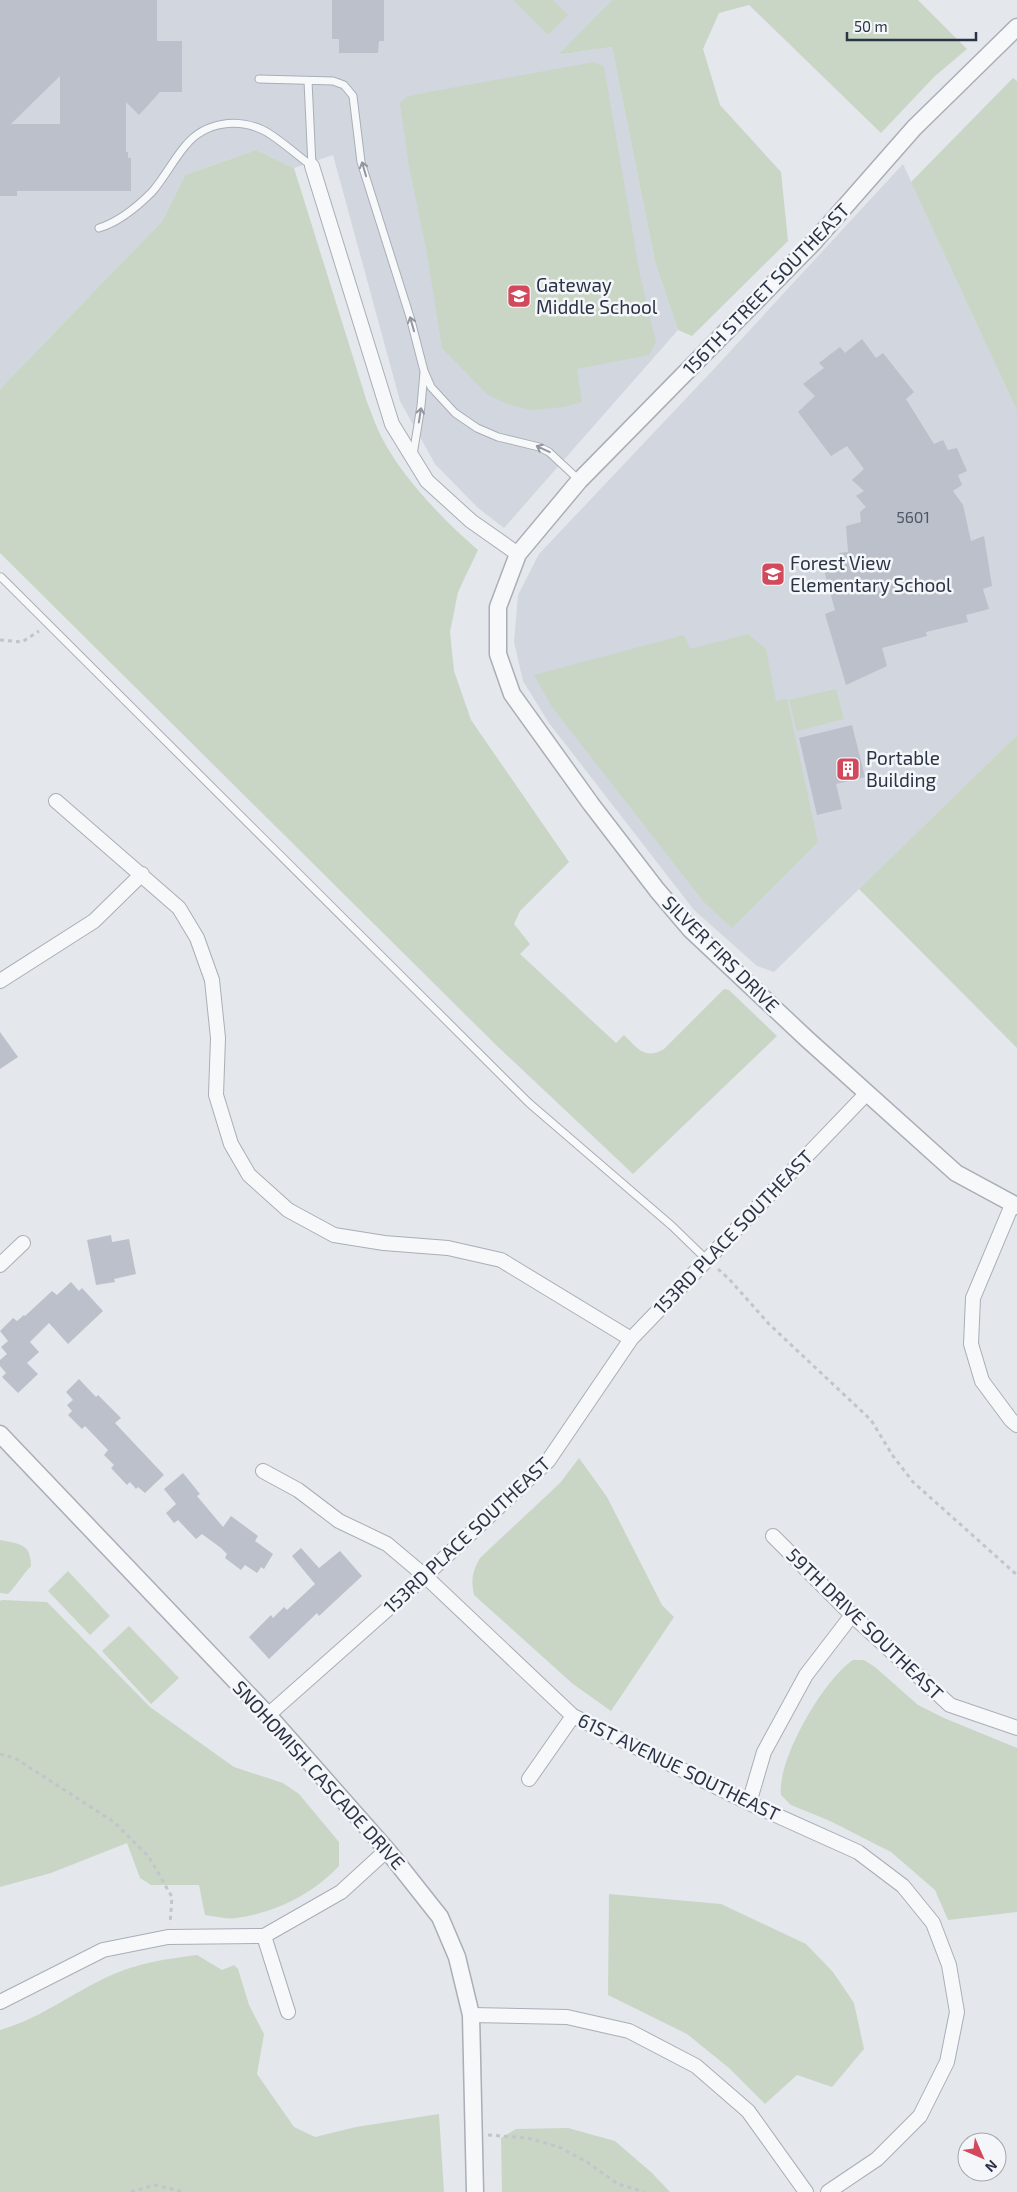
<svg xmlns="http://www.w3.org/2000/svg" width="1017" height="2192" font-family="'Exo 2',sans-serif">
  <rect width="100%" height="100%" fill="#e4e7ec"/>
  <path fill="#d2d6de" d="M0,0H612L559,55L612,47L655,262L678,330L504,528L478,508L435,464L400,401L333,155L294,168L256,150L185,175L163,220L0,389Z
    M903,164L1017,411V735L774,972L757,966L694,910L549,723L523,681L514,642L518,595L539,554L712,371Z"/>
  <path fill="#c9d6c5" d="M513,0H553L568,15L548,35Z
    M612,0H918L967,49L934,77L881,133L749,5L719,13L703,49L720,105L781,172L788,241L692,336L678,330L655,262L612,47L558,55Z
    M594,62L604,67L640,275L656,342L649,355L577,369L582,402L564,407L531,410L507,404L487,394L442,348L427,254L409,166L400,103L405,98L413,95Z
    M1013,78L1017,81V411L911,182Z
    M256,150L294,168L367,402C372,414 376,427 382,438C402,477 444,521 478,550L458,592L450,632L454,671L471,720L569,862L520,911L514,924L530,944L520,954L616,1043L624,1035C638,1049 645,1060 664,1049L724,989L729,990L777,1036L633,1174L496,1045L0,553V389L163,220L185,175Z
    M748,634L766,649L776,701L787,699L818,842L732,928L704,902L552,707L534,675L684,635L690,649Z
    M836,689L844,719L797,731L789,700Z
    M1017,735V1048L859,889Z
    M579,1458L607,1497L662,1605L674,1617L611,1711L573,1684L474,1595C471,1580 472,1572 480,1558L560,1483Z
    M0,1540C19,1544 31,1543 31,1566C22,1575 17,1585 8,1594L0,1593Z
    M68,1571L110,1616L90,1635L48,1591Z
    M2,1600L47,1602L150,1707L234,1767L283,1783L299,1794L339,1842V1866C313,1894 275,1913 236,1918C227,1920 215,1916 205,1915L199,1885H151L140,1878L127,1843L51,1873L0,1887V1601Z
    M129,1626L179,1678L151,1704L102,1651Z
    M853,1660H864L875,1667L918,1705L944,1718L1017,1748V1912L948,1920L935,1890L891,1852L830,1821L791,1805L781,1795C777,1760 823,1680 853,1660Z
    M609,1894L721,1904L806,1944L833,1972L854,2003L864,2049L832,2087L797,2075L765,2104L729,2068L687,2034L608,1995Z
    M197,1955L222,1970L234,1965L238,1969L249,2005L264,2034L257,2074L294,2127L315,2137L356,2127L439,2114L444,2192H0V2030C39,2019 71,1994 107,1977C137,1963 165,1959 197,1955Z
    M568,2128L615,2141L652,2173L670,2192H502L501,2138L516,2129Z"/>
  <path fill="#bbc0ca" fill-rule="evenodd" d="M0,0H157V41H182V92H160L139,115L126,102V152H128V158H131V191H17V196H0ZM60,76V124H11Z
    M332,0H384V41H379L378,53H339V39H332Z
    M862,339L876,358L883,353L914,392L906,399L934,444L943,440L948,450L957,448L967,471L958,475L962,485L953,491L963,505L971,541L984,536L992,586L983,589L989,609L966,615L968,622L926,632L927,636L882,648L887,666L846,685L825,614L835,610L823,567L841,561L839,553L848,552L846,526L861,522L860,512L866,507L856,496L864,491L852,480L864,469L847,446L831,456L798,412L815,396L803,384L824,368L819,363L840,347L845,353Z
    M852,725L865,777L836,784L842,809L817,815L799,738Z
    M0,1032L18,1057L0,1069Z
    M111,1235L112,1242L129,1239L136,1274L114,1279L115,1282L96,1285L87,1240Z
    M71,1282L79,1291L82,1288L103,1311L68,1344L49,1323L30,1342L39,1352L27,1363L38,1374L18,1393L2,1377L6,1373L0,1366V1360L7,1354L1,1347L8,1341L0,1331L13,1318L17,1321L24,1315L25,1316L52,1291L57,1295Z
    M79,1379L96,1397L98,1395L121,1418L115,1423L164,1475L145,1493L138,1487L136,1489L130,1482L127,1485L111,1468L114,1465L104,1455L108,1450L85,1426L82,1429L68,1415L72,1411L67,1405L73,1400L66,1392Z
    M183,1473L200,1494L197,1496L223,1527L231,1516L258,1536L255,1541L273,1554L264,1569L261,1567L257,1573L245,1565L241,1570L225,1558L227,1554L221,1548L202,1534L196,1539L178,1520L174,1523L166,1513L176,1504L164,1489Z
    M301,1548L319,1568L340,1551L362,1576L319,1616L317,1613L269,1659L249,1637L271,1615L273,1618L284,1607L287,1610L315,1584L292,1556Z"/>
  <g fill="none" stroke-linecap="round" stroke-linejoin="round">
    <g stroke="#a9aeb7" stroke-width="9">
      <path id="service" d="M259,79L333,81L344,85L353,96L361,162L410,317L424,371L431,387L455,413L477,428L498,437L539,447L549,452L579,480
        M308,81L312,166
        M99,228C119,222 137,207 152,192C165,177 173,160 186,145C205,122 237,118 263,130C276,136 299,157 312,166
        M413,455L421,406L424,372
        M1,577L529,1103L672,1226L706,1259"/>
    </g>
    <g stroke="#a9aeb7" stroke-width="16">
      <path id="minor" d="M312,166L392,424L427,481L471,521L518,554
        M56,801L179,908L197,938L212,980L218,1038L216,1095L231,1144L249,1175L288,1210L334,1235L384,1243L448,1248L501,1260L631,1339
        M0,981L94,921L142,874
        M1012,1205L973,1298L971,1344L982,1381L1011,1420L1017,1425
        M0,1265L23,1243
        M263,1471L298,1490L339,1521L387,1544L425,1576L573,1716L749,1803L858,1852L903,1886L933,1923L949,1965L957,2012L947,2062L920,2116L877,2159L828,2192
        M773,1536L852,1615L950,1705L1017,1728
        M268,1715L425,1576L548,1461L631,1339L867,1093
        M529,1779L573,1716
        M749,1803L764,1752L806,1675L852,1615
        M264,1936L288,2012
        M0,2002L103,1950L168,1937L264,1936L341,1892L387,1850
        M471,2015L567,2017L629,2031L696,2066L748,2111L806,2192"/>
    </g>
    <g stroke="#a9aeb7" stroke-width="19">
      <path id="tertiary" d="M1017,27L914,128L813,243L579,481L518,554L498,607V654L512,694L591,804L657,890L691,930L807,1039L956,1173L1017,1206
        M0,1434L268,1715L387,1850L440,1917L457,1957L471,2015L475,2192"/>
    </g>
    <path stroke="#c2c5cb" stroke-width="3" stroke-dasharray="4 4" stroke-linecap="butt" d="M0,640L22,642L39,631
      M718,1269L729,1279L769,1324L871,1420L893,1456L913,1482L1017,1575
      M0,1754L15,1758L114,1822L149,1857L172,1897L170,1924
      M488,2135L528,2138L559,2147L587,2162L618,2184L644,2192
      M131,2192L155,2185L184,2192"/>
    <use href="#service" stroke="#f7f8fa" stroke-width="7"/>
    <use href="#minor" stroke="#f7f8fa" stroke-width="14"/>
    <use href="#tertiary" stroke="#f7f8fa" stroke-width="16"/>
  </g>
  <defs><path id="oneway-shaft" d="M-6 0H5M1.5-3L5.5 0L1.5 3" fill="none" stroke-width="1.6" stroke-linecap="round" stroke-linejoin="round" transform="scale(1.25)"/></defs>
  <g stroke="#9196a0">
    <use href="#oneway-shaft" transform="translate(364 169) rotate(-106)"/>
    <use href="#oneway-shaft" transform="translate(412 324) rotate(-106)"/>
    <use href="#oneway-shaft" transform="translate(420 415) rotate(-81)"/>
    <use href="#oneway-shaft" transform="translate(543 449) rotate(-155)"/>
  </g>
  <defs>
    <g id="school-square" transform="scale(1.25)"><rect x="-9" y="-9" width="18" height="18" rx="4" fill="#d1495b" stroke="#f4f6f9"/><path d="M0-5L7-2L0 1L-7-2ZM-4 1L0 2.5L4 1V4Q0 6-4 4Z" fill="#fff"/></g>
    <g id="building-square" transform="scale(1.25)"><rect x="-9" y="-9" width="18" height="18" rx="4" fill="#d1495b" stroke="#f4f6f9"/><path d="M-4-6H4V6H1V3H-1V6H-4ZM-2.5-4.3h1.7v1.8h-1.7ZM.8-4.3h1.7v1.8H.8ZM-2.5-1h1.7V.8h-1.7ZM.8-1h1.7V.8H.8Z" fill="#fff"/></g>
  </defs>
  <g fill-rule="evenodd">
    <use href="#school-square" x="519" y="296"/>
    <use href="#school-square" x="773" y="574"/>
    <use href="#building-square" x="848" y="769"/>
  </g>
  <g text-anchor="middle" stroke-width="5" stroke-linejoin="round" paint-order="stroke">
    <g font-size="16" fill="#4f5766">
      <text x="913" y="523">5601</text>
    </g>
    <g font-size="19" fill="#2b3445" stroke="#f4f6f9" text-anchor="start">
      <text x="536" y="292">Gateway<tspan x="536" dy="22">Middle School</tspan></text>
      <text x="790" y="570">Forest View<tspan x="790" dy="22">Elementary School</tspan></text>
      <text x="866" y="765">Portable<tspan x="866" dy="22">Building</tspan></text>
    </g>
    <g font-size="19" fill="#2b3445" stroke="#f4f6f9">
      <text transform="translate(766 289) rotate(-46)" y="7">156TH STREET SOUTHEAST</text>
      <text transform="translate(721 954) rotate(45)" y="7">SILVER FIRS DRIVE</text>
      <text transform="translate(733 1232) rotate(-46)" y="7">153RD PLACE SOUTHEAST</text>
      <text transform="translate(467 1535) rotate(-43)" y="7">153RD PLACE SOUTHEAST</text>
      <text transform="translate(865 1624) rotate(44)" y="7">59TH DRIVE SOUTHEAST</text>
      <text transform="translate(679 1767) rotate(26)" y="7">61ST AVENUE SOUTHEAST</text>
      <text transform="translate(319 1775) rotate(48)" y="7">SNOHOMISH CASCADE DRIVE</text>
    </g>
  </g>
  <g transform="translate(982 2157) rotate(135)"><circle r="24" fill="#f4f6f9" stroke="#a4a8b1"/>
  <path d="M0-4L9 19L0 12L-9 19Z" fill="#d1495b"/>
  <text y="-8" font-size="14" font-weight="bold" text-anchor="middle" fill="#2b3445">N</text>
  </g>
  <path d="M847 32v8h129v-8" fill="none" stroke="#2b3445" stroke-width="2.5"/>
  <text x="854" y="32" font-size="15" fill="#2b3445" stroke="#f4f6f9" stroke-width="4" paint-order="stroke">50 m</text>
</svg>
